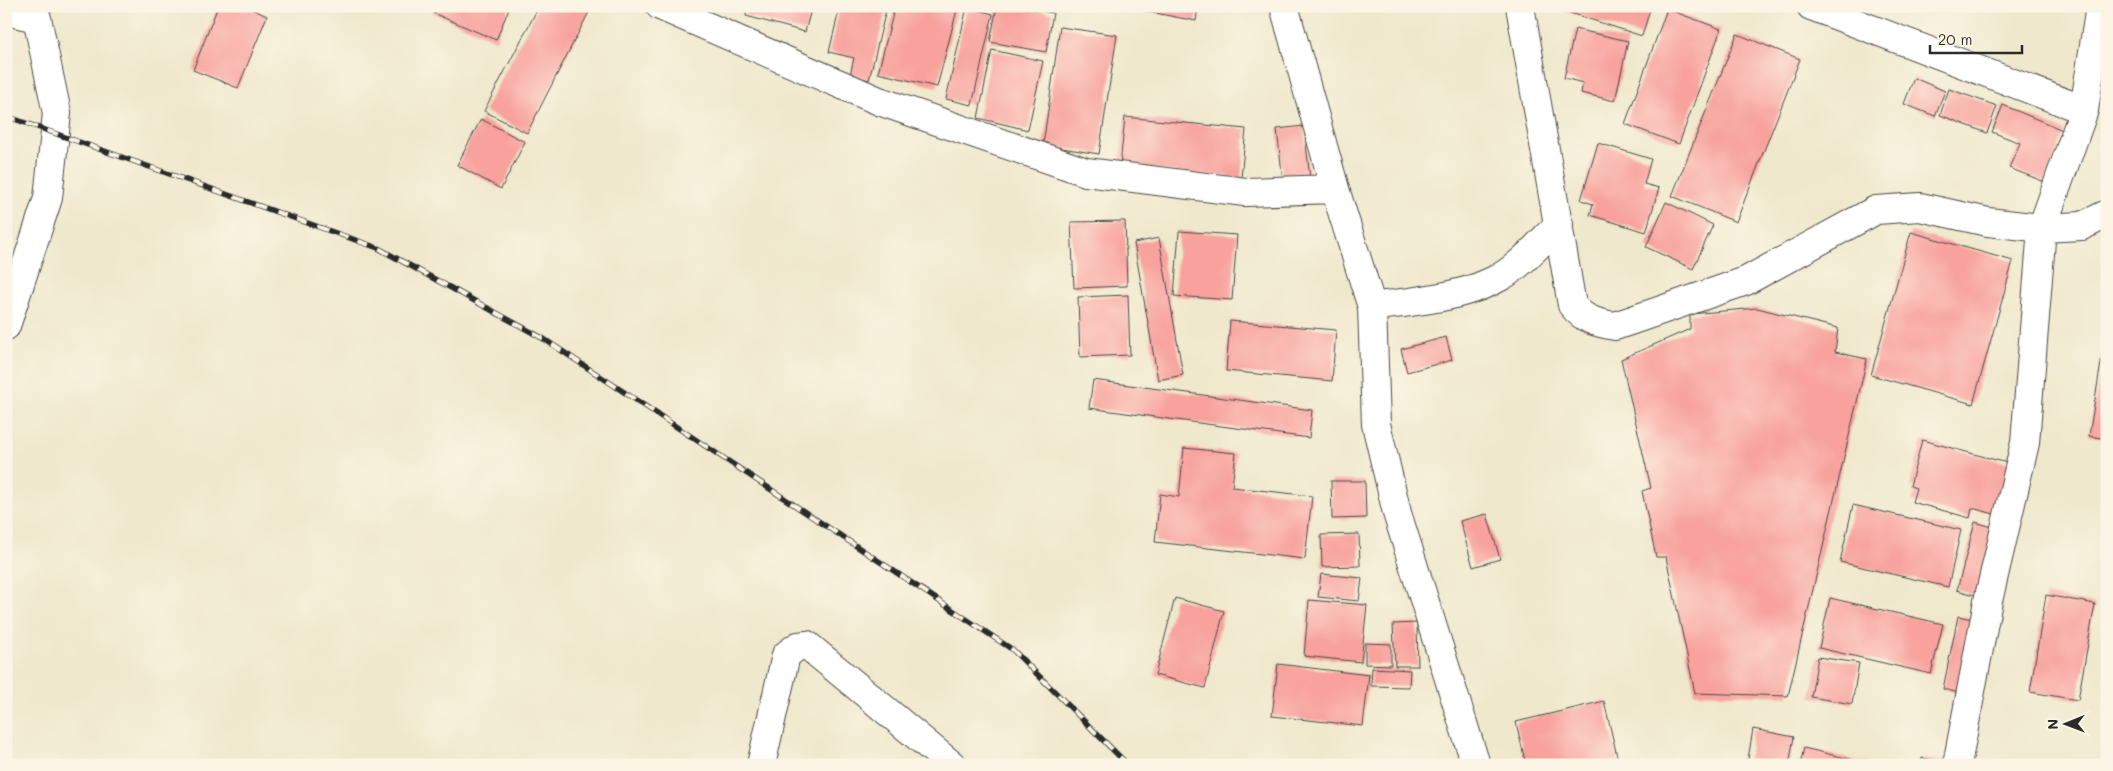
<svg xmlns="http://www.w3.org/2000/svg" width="2113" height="771" font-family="Mali,sans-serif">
  <rect width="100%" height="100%" fill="#fcf5e5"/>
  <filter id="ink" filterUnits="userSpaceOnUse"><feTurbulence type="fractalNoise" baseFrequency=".02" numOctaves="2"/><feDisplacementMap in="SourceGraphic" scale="10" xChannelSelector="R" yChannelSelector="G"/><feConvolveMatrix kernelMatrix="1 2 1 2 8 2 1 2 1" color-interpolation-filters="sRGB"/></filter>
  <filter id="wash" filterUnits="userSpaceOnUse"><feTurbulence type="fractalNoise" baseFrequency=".0096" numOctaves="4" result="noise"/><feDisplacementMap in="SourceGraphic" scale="20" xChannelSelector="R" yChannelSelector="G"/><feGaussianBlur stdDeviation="1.12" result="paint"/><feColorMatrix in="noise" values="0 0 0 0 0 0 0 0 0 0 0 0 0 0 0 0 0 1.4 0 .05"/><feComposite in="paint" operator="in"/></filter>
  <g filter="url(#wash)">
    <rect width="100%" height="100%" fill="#efe8cc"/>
    <g id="blocks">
      <path fill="#f8a19d" d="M218,6H245L267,16L238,88L193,70Z
        M436,6H510L496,40L433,13Z
        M539,6H579L589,12L527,133L484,111Z
        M748,6H812L805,32L746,16Z
        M840,6H887L869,80L850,75L854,58L829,52Z
        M895,6H958L937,87L878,73Z
        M997,6H1016L1053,13L1046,52L990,42Z
        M1141,6H1198L1196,21L1140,10Z
        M1555,6H1651L1642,36L1555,8Z
        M967,7L993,14L972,105L946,99Z
        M1667,9L1721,29L1679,144L1625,124Z
        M1060,27L1117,35L1099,154L1043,145Z
        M1575,29L1628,41L1615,101L1581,93L1583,83L1564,78Z
        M1737,34L1800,59L1736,222L1672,196Z
        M992,50L1043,61L1028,130L978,118Z
        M1914,78L1945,91L1935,116L1904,104Z
        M1949,89L1997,106L1987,133L1940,115Z
        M2003,105L2065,131L2045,182L2009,168L2020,143L1992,132Z
        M1125,117L1246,129L1241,178L1120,166Z
        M481,119L525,142L501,189L457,165Z
        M1304,126L1310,179L1283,182L1277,129Z
        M1598,143L1651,159L1644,184L1659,188L1646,232L1590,215L1593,204L1581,200Z
        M1666,202L1713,225L1693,269L1646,247Z
        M1125,221L1127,286L1074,288L1071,222Z
        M1179,231L1237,235L1232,300L1174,296Z
        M1911,232L2013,261L1973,404L1871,375Z
        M1159,238L1183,375L1158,380L1134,243Z
        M1128,295L1130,355L1080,357L1078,297Z
        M1757,308L1838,328L1835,352L1867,359L1788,696L1695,693L1666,557H1656L1642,491L1651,488L1621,359L1690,329V314Z
        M1230,321L1336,330L1332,381L1226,371Z
        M2106,332H2107V439L2089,436Z
        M1446,337L1452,360L1407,372L1401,349Z
        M1093,380L1312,410L1309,438L1089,408Z
        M1922,440L2011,464L1998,515L1972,508L1970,518L1912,502L1916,488L1910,486Z
        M1184,448L1236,453L1232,487L1312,496L1305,559L1155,542L1160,494L1179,497Z
        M1331,481H1365L1366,518L1332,519Z
        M1853,505L1961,530L1948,587L1840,562Z
        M1487,514L1500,559L1473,567L1460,521Z
        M1975,522L1996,528L1978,596L1957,590Z
        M1359,534L1360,566L1322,567L1321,535Z
        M1321,574L1362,578L1359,601L1318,597Z
        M2046,595L2095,604L2078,700L2030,692Z
        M1175,598L1224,611L1205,688L1155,675Z
        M1830,598L1943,624L1931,674L1819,648Z
        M1309,600L1367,605L1361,662L1304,656Z
        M1958,616L1977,620L1963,694L1943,689Z
        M1417,623L1418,666H1395L1393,624Z
        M1365,643L1391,644V665L1365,664Z
        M1818,657L1859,663L1852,704L1811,697Z
        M1278,664L1369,675L1363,726L1272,716Z
        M1372,668L1410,670L1409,687L1371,686Z
        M1604,701L1618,760L1597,765H1526L1516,722Z
        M1753,729L1794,737L1789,765H1747Z
        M1804,748L1870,764L1869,765H1800Z
        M1922,758L1953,764V765H1921Z"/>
    </g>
  </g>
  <g filter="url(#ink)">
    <use href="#blocks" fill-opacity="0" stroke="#484743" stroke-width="1"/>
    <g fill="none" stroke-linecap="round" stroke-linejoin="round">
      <g stroke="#484743" stroke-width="30">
        <path id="minor" d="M660,6L879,101L1086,172L1245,192L1335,189
          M1284,6L1335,189L1372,307L1376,424L1397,513L1476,765
          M1520,6L1572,305C1584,320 1597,323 1615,326L1746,281L1876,210L1920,207L1988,222L2042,228L2082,226L2107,214
          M1811,6L2084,110
          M6,11L37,18L57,113L48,198L6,326
          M1372,307C1414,301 1464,298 1502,276C1523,263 1541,242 1559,224
          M761,765L786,655L798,646L807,645L952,765
          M1957,765L1988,601L2025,443L2042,228L2084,110L2100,6"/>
      </g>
      <use href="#minor" stroke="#fff" stroke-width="28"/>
      <g stroke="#2b2b2b" stroke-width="5.5">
        <path id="rail" d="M6,116L378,248L544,339L1013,650L1128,765"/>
      </g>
      <use href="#rail" stroke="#fcf5e5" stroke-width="4" stroke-dasharray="11" stroke-linecap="butt"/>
    </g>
  </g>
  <rect width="2113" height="771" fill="none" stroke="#fcf5e5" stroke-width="25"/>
  <g transform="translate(2066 724) rotate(269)" stroke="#fcf5e5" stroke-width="4" paint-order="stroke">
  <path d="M0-4L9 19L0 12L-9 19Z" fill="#2b2b2b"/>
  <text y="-8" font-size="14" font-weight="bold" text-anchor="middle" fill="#2b2b2b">N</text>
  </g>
  <path d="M1930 45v8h92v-8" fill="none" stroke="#2b2b2b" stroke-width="2.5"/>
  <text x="1938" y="45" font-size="15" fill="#2b2b2b" stroke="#fcf5e5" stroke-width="4" paint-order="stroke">20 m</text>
</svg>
